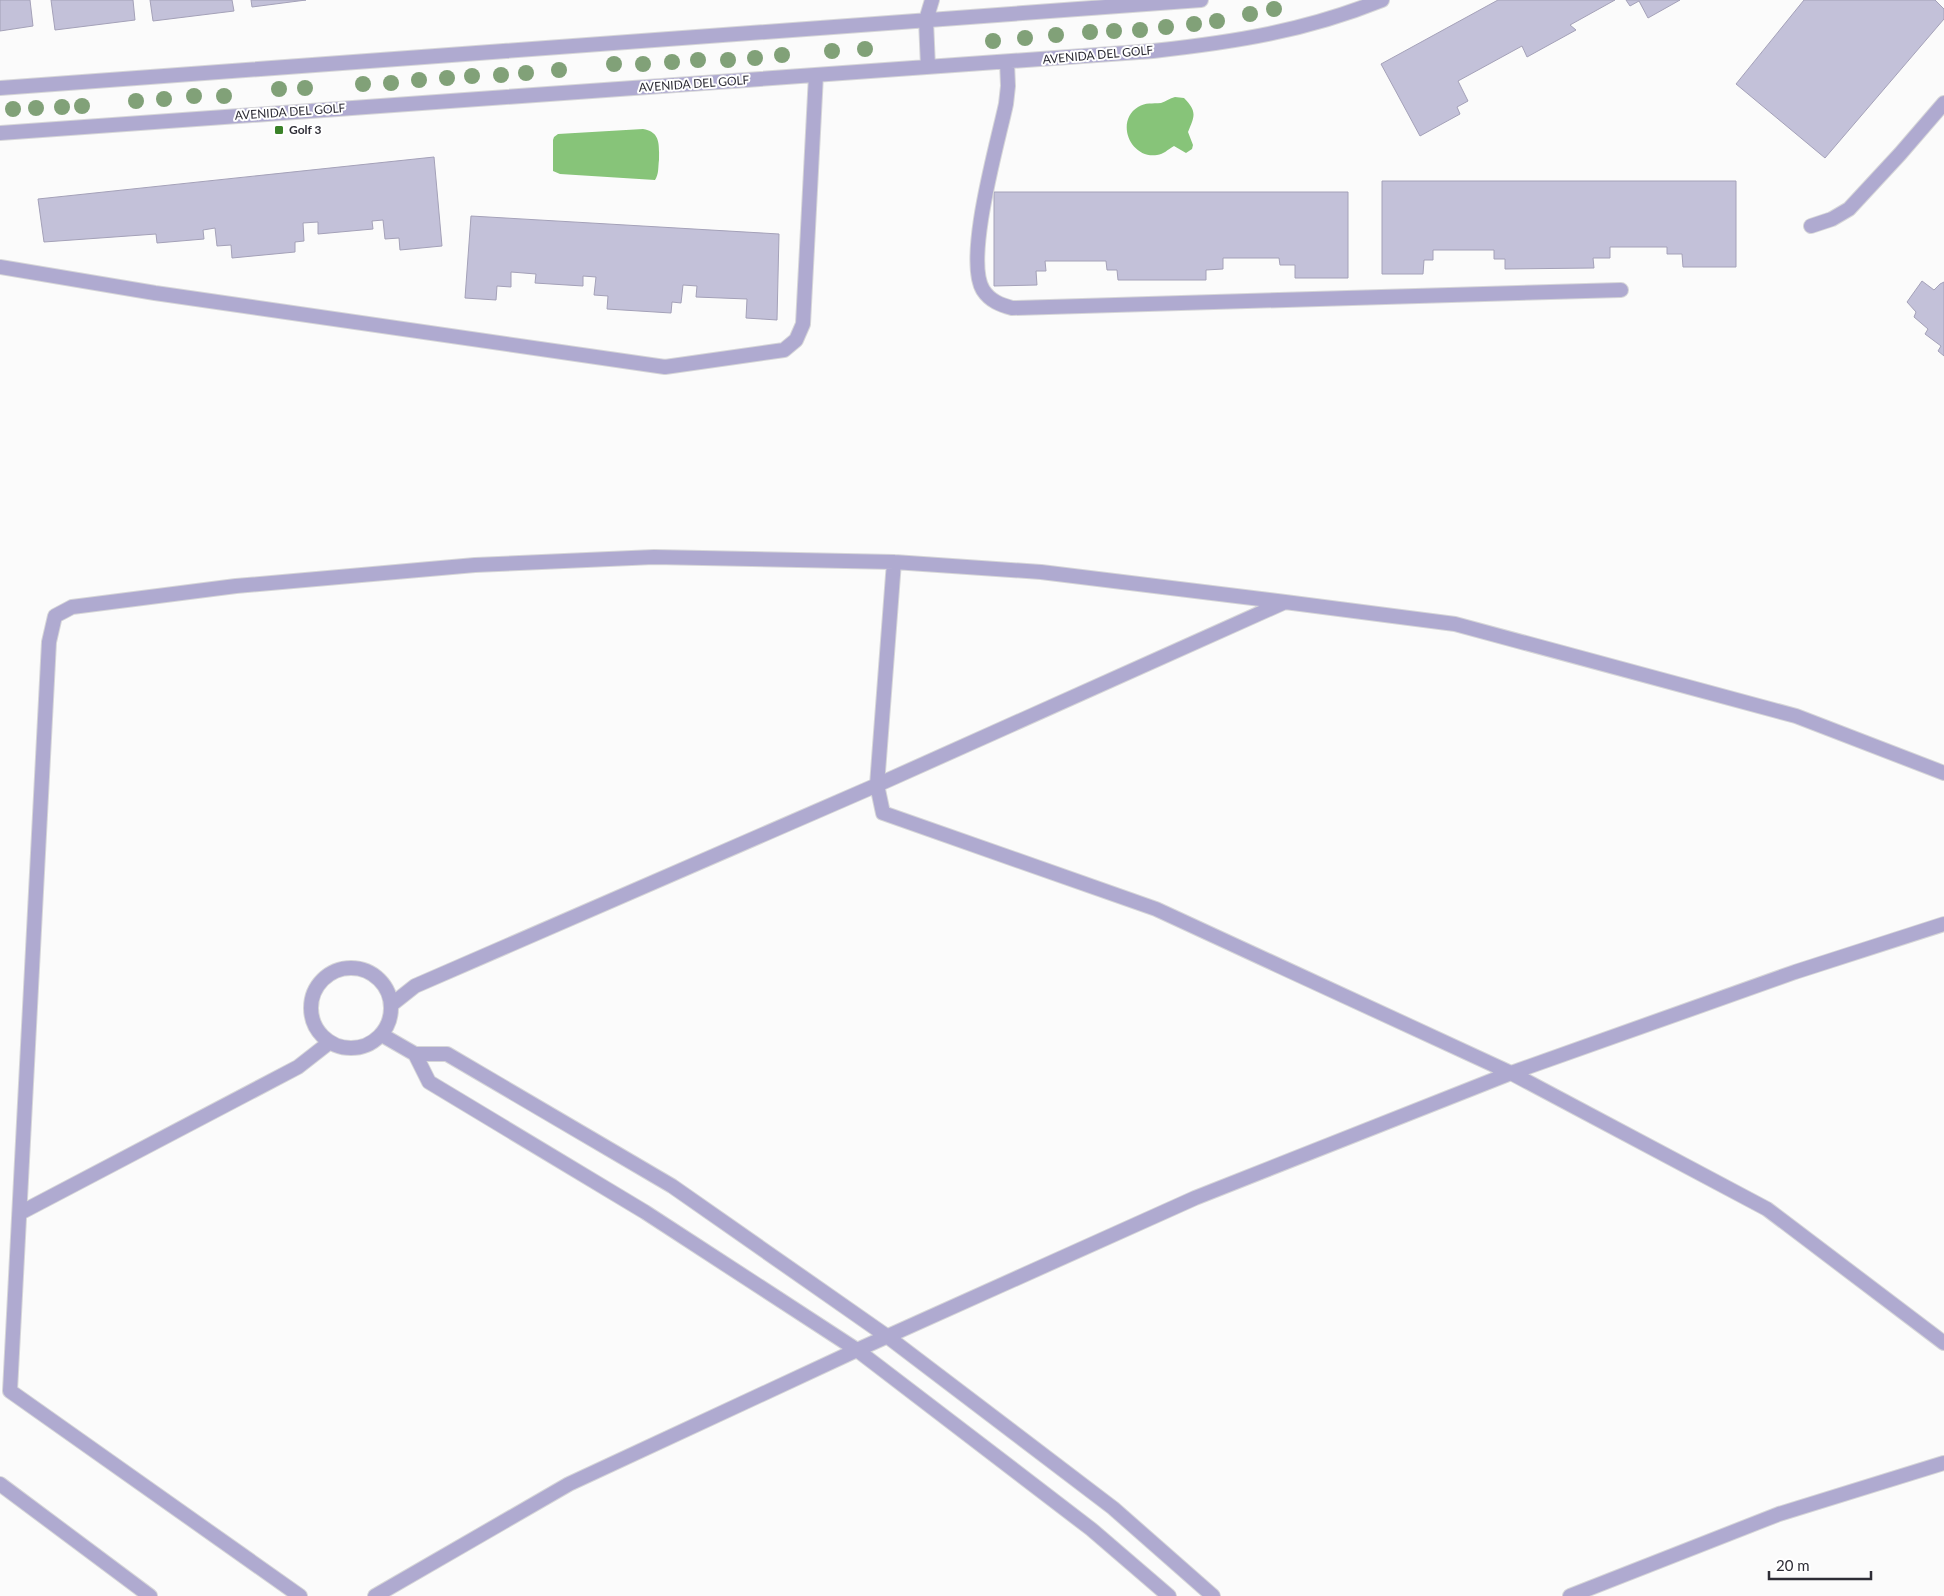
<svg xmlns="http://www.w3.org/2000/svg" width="1944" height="1596" font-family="Lato,sans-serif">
  <rect width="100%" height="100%" fill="#fbfbfb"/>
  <path fill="#87c479" d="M1175,97L1184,98C1197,111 1195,116 1188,132L1193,145L1192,149L1186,153L1174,146C1167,150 1164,154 1157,155C1130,159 1115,121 1138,107C1146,102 1152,104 1161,103C1165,102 1170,98 1175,97Z
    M643,129C661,132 659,145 659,160C658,167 659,174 655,180L560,174L553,171V140L554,137L558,134Z"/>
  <path fill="#c3c1d9" stroke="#a4a1b8" d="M0,0H30L33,26L0,31Z
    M51,0H133L135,20L55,30Z
    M150,0H232L234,11L153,21Z
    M251,0H306L252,7Z
    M1498,0H1615L1570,25L1576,30L1527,57L1522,46L1458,81L1468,101L1457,107L1460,114L1420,136L1381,64Z
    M1626,0H1680L1648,18L1639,1L1630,6Z
    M1804,0H1935L1944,9V19L1825,158L1736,84Z
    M434,157L442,246L400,250L399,238L385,239L383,220L372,221L373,229L318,234V222L303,223L304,241L295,242V252L232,258L231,245L217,246L215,228L203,230L204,239L157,243L156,234L44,242L38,199Z
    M1382,181H1736V267H1683L1682,254H1667V247H1610V258H1593L1594,268L1505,269V259H1494V250H1433V260H1424L1423,274H1382Z
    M994,192H1348V278H1295V265H1280L1279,258H1223V269L1206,270V280H1118L1117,270H1107L1106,261H1045L1046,271H1036L1037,285L994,286Z
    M471,216L779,234L777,320L746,318L747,299L696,297L697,286L683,285L681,303L672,302L671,313L607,309L608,296L594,295L596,277L583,276V286L535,283L536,274L511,272V287L497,286L496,300L465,298Z
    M1922,281L1934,290L1940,284L1944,282V356L1938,351L1941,346L1925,334L1928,329L1914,317L1916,312L1907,302Z"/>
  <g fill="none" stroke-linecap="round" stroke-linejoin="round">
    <g stroke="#d6d6d8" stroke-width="16">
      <path id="minor" d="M1007,62L1008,86L1006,104C998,142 964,259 983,290C990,301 1001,305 1012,308L1621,290
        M928,67L926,20L932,0
        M0,88L1201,0
        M0,133L1153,51C1235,42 1305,31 1382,0
        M1811,226L1832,219L1849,209L1900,154L1944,103
        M0,267L155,293L665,367L784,350L796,340L803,324L816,75
        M894,562L877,785L883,813L1156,909L1511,1073L1767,1209L1944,1343
        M311 1008a40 40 0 1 1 80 0a40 40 0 1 1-80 0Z
        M391,1005L415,986L877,785L1285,602L1455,624L1796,716L1944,773
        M382,1035L415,1054H447L672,1186L888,1337L1113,1508L1213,1596
        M415,1054L429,1082L645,1212L857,1350L1091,1529L1169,1596
        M20,1213L298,1067L330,1042
        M0,1484L150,1596
        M300,1596L10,1391L49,642L55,616L72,607L236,586L475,565L654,557L894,562L1041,572L1285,602
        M375,1596L569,1484L857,1350L1195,1198L1511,1073L1795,972L1944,924
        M1570,1596L1779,1514L1944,1463"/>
    </g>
    <use href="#minor" stroke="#afaad0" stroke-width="14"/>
  </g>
  <g fill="#81a178">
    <circle cx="1274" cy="9" r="8"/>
    <circle cx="1250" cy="14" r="8"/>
    <circle cx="1217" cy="21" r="8"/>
    <circle cx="1194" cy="24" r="8"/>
    <circle cx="1166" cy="27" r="8"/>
    <circle cx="1140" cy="30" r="8"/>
    <circle cx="1114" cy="31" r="8"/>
    <circle cx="1090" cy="32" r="8"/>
    <circle cx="1056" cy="35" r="8"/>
    <circle cx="1025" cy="38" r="8"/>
    <circle cx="993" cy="41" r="8"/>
    <circle cx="865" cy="49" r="8"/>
    <circle cx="832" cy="51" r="8"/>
    <circle cx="782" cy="55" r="8"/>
    <circle cx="755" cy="58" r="8"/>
    <circle cx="698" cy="60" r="8"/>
    <circle cx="728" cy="60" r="8"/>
    <circle cx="672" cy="62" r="8"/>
    <circle cx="614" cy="64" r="8"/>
    <circle cx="643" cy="64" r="8"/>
    <circle cx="559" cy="70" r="8"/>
    <circle cx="526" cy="73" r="8"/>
    <circle cx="501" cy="75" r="8"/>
    <circle cx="472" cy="76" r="8"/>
    <circle cx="447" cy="78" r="8"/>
    <circle cx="419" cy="80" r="8"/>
    <circle cx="391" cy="83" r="8"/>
    <circle cx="363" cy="84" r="8"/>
    <circle cx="305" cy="88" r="8"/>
    <circle cx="279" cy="89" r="8"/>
    <circle cx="194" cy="96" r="8"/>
    <circle cx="224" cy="96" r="8"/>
    <circle cx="164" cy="99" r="8"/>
    <circle cx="136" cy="101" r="8"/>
    <circle cx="82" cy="106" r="8"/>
    <circle cx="62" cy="107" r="8"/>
    <circle cx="36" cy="108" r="8"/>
    <circle cx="13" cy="109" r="8"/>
  </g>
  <rect fill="#3a8228" stroke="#fff" stroke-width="2" x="274" y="125" width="10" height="10" rx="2.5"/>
  <g text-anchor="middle" stroke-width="4" stroke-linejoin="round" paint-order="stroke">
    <g font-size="12" fill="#2e2d36" stroke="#fff">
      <text transform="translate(1098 55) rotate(-5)" y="4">AVENIDA DEL GOLF</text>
      <text transform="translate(694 84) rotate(-4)" y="4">AVENIDA DEL GOLF</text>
      <text transform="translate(290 112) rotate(-4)" y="4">AVENIDA DEL GOLF</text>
    </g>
    <g font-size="12" font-weight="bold" fill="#2e2d36" stroke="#fff" text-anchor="start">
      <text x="289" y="134">Golf 3</text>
    </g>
  </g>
  <path d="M1769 1571v8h102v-8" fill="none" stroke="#2e2d36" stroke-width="2.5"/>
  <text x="1776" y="1571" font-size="15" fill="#2e2d36" stroke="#ffffff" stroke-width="4" paint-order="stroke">20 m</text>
</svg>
